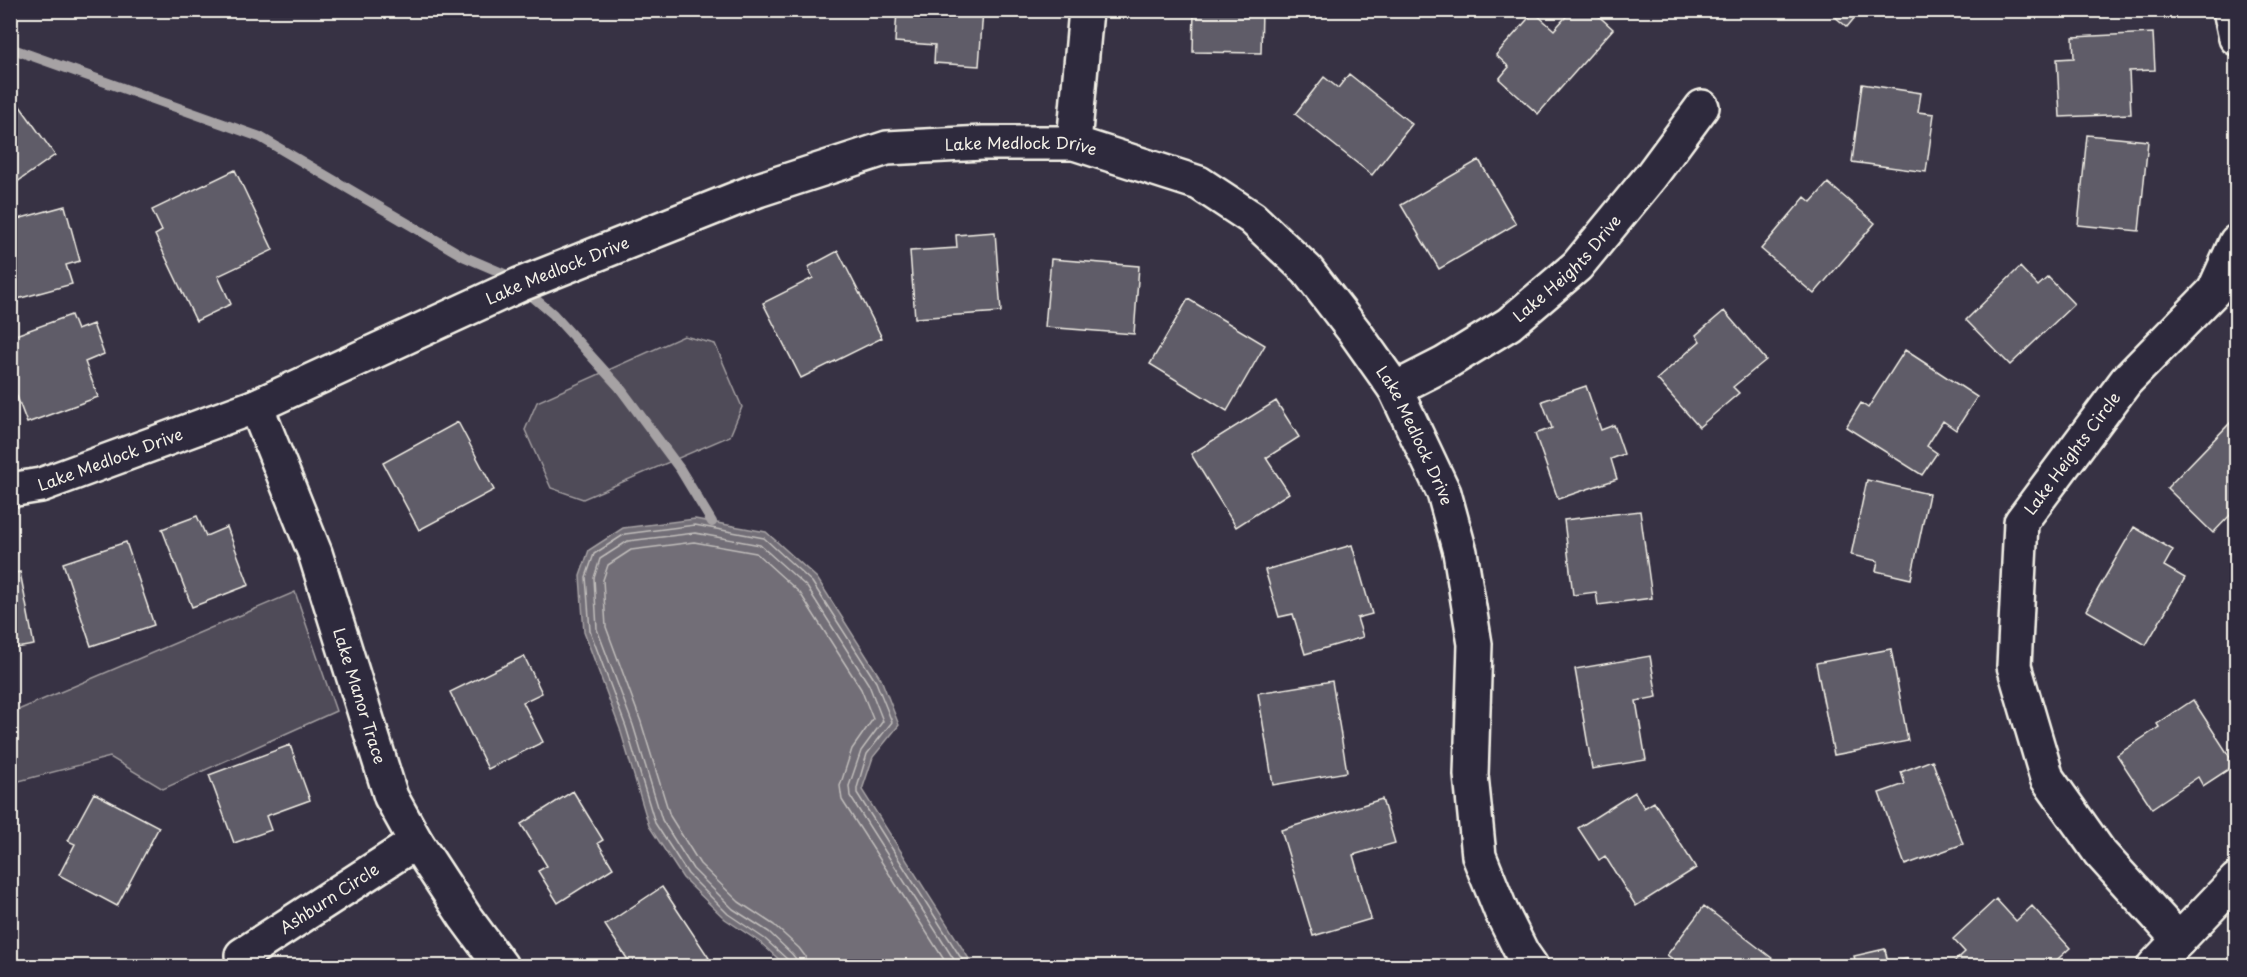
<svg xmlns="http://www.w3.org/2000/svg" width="2247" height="977" font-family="'Playpen Sans',sans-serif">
  <rect width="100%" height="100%" fill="#373244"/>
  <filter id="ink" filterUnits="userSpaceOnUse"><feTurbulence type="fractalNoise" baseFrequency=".0167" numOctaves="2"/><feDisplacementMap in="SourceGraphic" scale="12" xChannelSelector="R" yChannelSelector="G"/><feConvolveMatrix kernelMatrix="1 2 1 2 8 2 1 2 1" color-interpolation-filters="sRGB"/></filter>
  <g filter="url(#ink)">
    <path fill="#504b59" stroke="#a29ea0" stroke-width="1.5" d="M684,336L715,344L742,407L730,436L583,499L551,488L525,430L537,402Z
      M295,592L336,711L163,789L110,757L15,782V897L11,902V713Z"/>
    <path fill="#726e77" stroke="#a6a2a4" stroke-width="1.5" d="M695,519L766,532L817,578L881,679L899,725L873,757L862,790L971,962L972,966H786L761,943L725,919L683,878L649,826L620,729L584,632L580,576L589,550L623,528Z"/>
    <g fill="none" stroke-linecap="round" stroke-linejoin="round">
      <path stroke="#c0bdbb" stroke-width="1.5" d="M790,966L788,960L765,939L728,914L688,874L655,823L626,727L590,631L586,577L594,554L625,534L695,525L764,538L812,582L876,682L892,722L867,754L857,788V793L966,966
        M797,966L796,959L792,954L769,932L733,909L693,869L662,820L633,725L597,629L594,578L600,559L628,541L695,533L760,545L807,587L869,685L883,721L861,751L849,786L850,796L958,966
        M806,966L805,956L799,948L774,925L739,902L700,864L670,816L641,722L606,627L603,580L608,565L631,550L694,542L756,553L800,593L861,689L873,719L852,749L840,786L842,800L948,966"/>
      <path stroke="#a6a2a4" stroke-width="10" d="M10,48L260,137L465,257L507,275L553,314L620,388L680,469L712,522"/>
    </g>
    <path fill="#5f5c67" stroke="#f4f1e8" stroke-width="1.5" d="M897,10H983L979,66L934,63L935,45L895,42Z
      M1194,10H1262L1261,53L1193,52Z
      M1572,10H1592L1613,29L1538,114L1499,79L1509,67L1496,55L1534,12L1554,30Z
      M1827,10H1861L1847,27Z
      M2153,33L2155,70L2129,71L2131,114L2060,117L2057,59L2074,58L2073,37Z
      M1349,74L1412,124L1372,175L1295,114L1324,77L1338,88Z
      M1862,84L1921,93L1918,112L1934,114L1926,172L1852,162Z
      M12,95L55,155L10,187V96Z
      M2087,135L2148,141L2139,231L2078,225Z
      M1479,160L1516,224L1439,269L1401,205Z
      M235,170L273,250L218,276L231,304L196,321L155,235L162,231L152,210Z
      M1828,183L1875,223L1814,294L1761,249L1805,197L1811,202Z
      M65,206L80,261L66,265L72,284L10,301V221Z
      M995,232L1001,312L915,318L910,251L957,248L956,235Z
      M838,251L882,338L801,378L763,303L813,278L808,267Z
      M1051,259L1139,266L1134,334L1045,327Z
      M2020,267L2038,286L2048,277L2074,304L2010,365L1966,320Z
      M1188,299L1265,345L1227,411L1150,364Z
      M1724,311L1766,360L1733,387L1739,393L1699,427L1657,379L1700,341L1696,335Z
      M71,315L77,330L93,324L104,354L85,362L98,397L27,423L10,378V337Z
      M1905,350L1977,397L1956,430L1943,421L1927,446L1937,453L1922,475L1846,427L1861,403L1868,408Z
      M1586,386L1601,430L1614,425L1624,454L1611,459L1617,479L1558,499L1535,434L1552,428L1542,401Z
      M1276,401L1299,437L1266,458L1289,493L1236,527L1191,454Z
      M2232,421L2236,426V509L2213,533L2167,488Z
      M458,422L494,490L419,530L383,463Z
      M1867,480L1929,494L1911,579L1876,571L1878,561L1851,555Z
      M1640,511L1652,598L1598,605L1596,592L1573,595L1564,520Z
      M197,516L206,536L227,527L249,585L192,607L162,529Z
      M2134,527L2173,550L2164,566L2185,578L2146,645L2086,610Z
      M126,542L154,625L91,646L63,563Z
      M1352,545L1372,614L1357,618L1363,637L1305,654L1293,614L1279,617L1265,570Z
      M20,572L34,645L10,649V574Z
      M1891,649L1908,741L1834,755L1816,663Z
      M524,656L542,693L523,702L543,742L488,769L450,692Z
      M1650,656L1657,697L1636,701L1646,760L1592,769L1575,669Z
      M1332,681L1347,772L1273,785L1258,693Z
      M2193,700L2235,765L2203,786L2198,777L2152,808L2117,755L2159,727L2157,724Z
      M290,745L310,800L266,816L271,830L234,843L209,775Z
      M1932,760L1963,844L1905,865L1879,793L1905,784L1901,772Z
      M573,791L603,840L598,843L613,868L558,903L538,871L547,866L521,824Z
      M1635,792L1644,808L1654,802L1696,868L1636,906L1605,856L1599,860L1578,828Z
      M94,793L159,827L117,906L59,875L75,844L68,841Z
      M1382,799L1395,843L1353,855L1371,919L1313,936L1281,830Z
      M662,887L709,958L696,966H624L630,963L605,925Z
      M1996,899L2016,921L2032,906L2070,948L2050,966H2035L2032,963L2028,966H1955L1952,964L1965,952L1953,939Z
      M1704,906L1781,965L1779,966H1683L1667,955Z
      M1885,949L1888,963L1907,959L1909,966H1847L1856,964L1854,956Z"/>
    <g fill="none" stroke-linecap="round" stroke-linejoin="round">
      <g stroke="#f4f1e8" stroke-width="38">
        <g id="street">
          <path d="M2230,10L2236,38"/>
          <path d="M1074,143L1086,10"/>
          <path id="s1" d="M1395,389L1444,364L1509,324L1577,266L1651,176L1702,107"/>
          <path id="s2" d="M256,406L315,553L391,797L416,842L465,917L501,966"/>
          <path id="s3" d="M10,490L41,485L256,406L519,285L758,190L887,148L983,143H1074L1199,183L1252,218L1307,270L1354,331L1395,389L1444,493L1460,552L1475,644L1471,775L1479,856L1501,911L1522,953L1531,966"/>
          <path id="s4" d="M2179,940L2100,853L2047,778L2014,666L2021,522L2126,381L2214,291L2236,242"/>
          <path id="s5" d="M242,955L416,842"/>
          <path d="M2154,966L2236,880"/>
        </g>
      </g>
      <use href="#street" stroke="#2f2a3d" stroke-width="33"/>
    </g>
  </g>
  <g text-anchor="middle" stroke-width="5" stroke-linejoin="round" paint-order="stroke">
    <g font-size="16" fill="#f4f1e8" stroke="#2f2a3d">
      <text dy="6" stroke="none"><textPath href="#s3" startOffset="1077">Lake Medlock Drive</textPath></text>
      <text dy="6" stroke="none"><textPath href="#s1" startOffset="212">Lake Heights Drive</textPath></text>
      <text dy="6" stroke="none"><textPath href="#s3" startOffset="591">Lake Medlock Drive</textPath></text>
      <text dy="6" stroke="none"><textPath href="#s3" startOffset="1599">Lake Medlock Drive</textPath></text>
      <text dy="6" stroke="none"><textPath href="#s4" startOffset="556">Lake Heights Circle</textPath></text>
      <text dy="6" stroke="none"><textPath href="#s3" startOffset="105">Lake Medlock Drive</textPath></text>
      <text dy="6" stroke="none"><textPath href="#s2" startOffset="308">Lake Manor Trace</textPath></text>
      <text dy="6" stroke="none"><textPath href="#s5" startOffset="104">Ashburn Circle</textPath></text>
    </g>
  </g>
  <rect width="2247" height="977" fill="none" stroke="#2f2a3d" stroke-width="36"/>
  <rect x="18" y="18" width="2211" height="941" fill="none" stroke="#f4f1e8" stroke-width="2" filter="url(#ink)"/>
</svg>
